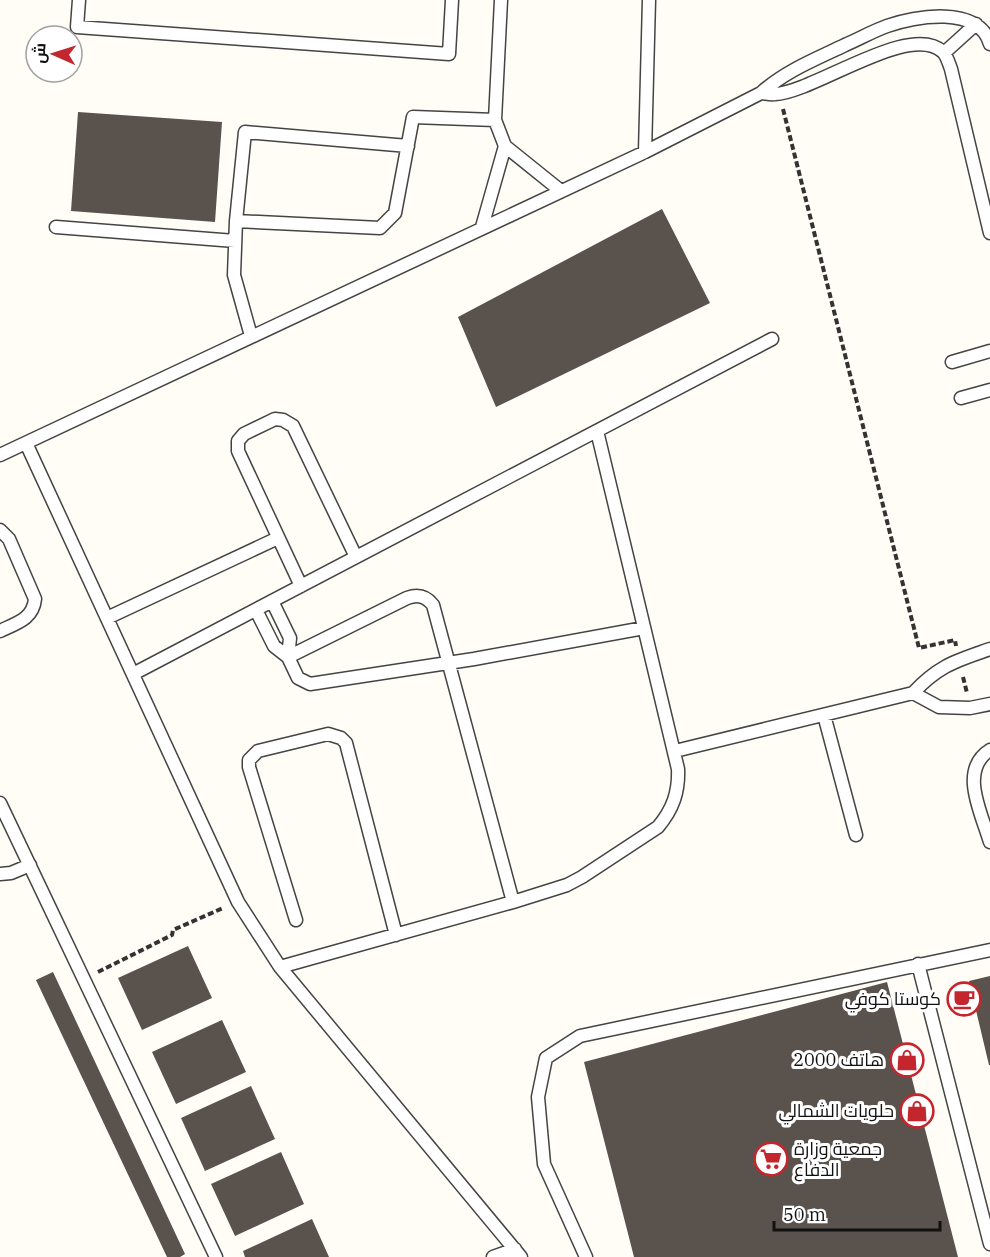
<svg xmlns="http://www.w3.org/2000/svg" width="990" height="1257" font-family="'IBM Plex Serif',Cairo,serif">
  <rect width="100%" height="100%" fill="#fffdf5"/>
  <path fill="#5a524d" d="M78,112L222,122L215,222L71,211Z
    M662,209L710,303L496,407L458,317Z
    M188,946L212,998L142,1030L118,978Z
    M53,972L185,1254L180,1257H167L36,980Z
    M990,976V1065H989L969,981Z
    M887,982L958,1257H634L584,1062Z
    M222,1020L246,1072L176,1104L152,1052Z
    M251,1086L275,1139L205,1171L181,1118Z
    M281,1152L304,1204L235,1236L211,1184Z
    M312,1219L329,1257H245L243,1251Z"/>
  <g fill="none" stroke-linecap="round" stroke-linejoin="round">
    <g stroke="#444" stroke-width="15">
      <path id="service" d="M79,0L77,27L449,54L452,0
        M501,0L495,120L505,146L561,191
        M944,53L976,24
        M761,93C765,93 770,95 775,94C815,92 910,21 943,52C947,56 949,64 951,69L990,233
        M645,152L649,0
        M236,221L380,228L395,213L413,117L495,120
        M56,227L235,241
        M482,227L505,146
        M251,336L234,275L236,221L245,132L408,146
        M952,362L990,351
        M961,398L990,390
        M26,443L238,902L280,967L521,1257
        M0,455L645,152L761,93C785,71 816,59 845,45C859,39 873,31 887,26C915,16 979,5 990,44
        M0,530L9,539L35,599C33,619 17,623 0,631
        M301,586L238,451V441L244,434L275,419L283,420L293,426L356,557
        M272,601L290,638L288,657
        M256,610L274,646L288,657L298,678L310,684L474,659L644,628
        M107,618L278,538
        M288,657L407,598C418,594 426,596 433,605L513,902
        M133,674L772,339
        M913,693L939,707L970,708L990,704
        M824,715L856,835
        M990,750C958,770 982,814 990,842
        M675,751L913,693C939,665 956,661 990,649
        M0,803L216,1257
        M0,874L11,873L30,865
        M296,920L249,767V760L258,751L328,734L341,738L346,743L396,935
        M918,964L990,1244
        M280,967L513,902L567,885L582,877L658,827C673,809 679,792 678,769L597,431
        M493,1257L515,1249
        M586,1257L544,1164L538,1097L546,1058L580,1036L990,950"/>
    </g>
    <path stroke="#333" stroke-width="4" stroke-dasharray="6 3" stroke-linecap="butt" d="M783,109L919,648L955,640L956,646
      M963,677L967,693
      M98,972L172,935L173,930L223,908"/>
    <use href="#service" stroke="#fff" stroke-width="12"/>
  </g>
  <defs>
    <g id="cafe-ring" transform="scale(1.725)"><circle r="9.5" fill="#fff" stroke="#c4262e" stroke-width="1.5"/><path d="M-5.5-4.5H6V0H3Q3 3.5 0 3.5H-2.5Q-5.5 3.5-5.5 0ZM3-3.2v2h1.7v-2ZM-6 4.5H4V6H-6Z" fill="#c4262e"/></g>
    <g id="shop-ring" transform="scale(1.725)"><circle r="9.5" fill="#fff" stroke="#c4262e" stroke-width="1.5"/><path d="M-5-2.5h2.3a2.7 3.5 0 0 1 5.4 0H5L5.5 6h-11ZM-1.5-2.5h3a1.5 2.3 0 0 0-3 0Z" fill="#c4262e"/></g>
    <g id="supermarket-ring" transform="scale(1.725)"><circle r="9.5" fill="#fff" stroke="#c4262e" stroke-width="1.5"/><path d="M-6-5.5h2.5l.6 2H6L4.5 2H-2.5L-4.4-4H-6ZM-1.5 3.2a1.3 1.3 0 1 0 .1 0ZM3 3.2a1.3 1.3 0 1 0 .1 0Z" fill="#c4262e"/></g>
  </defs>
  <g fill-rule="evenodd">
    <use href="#cafe-ring" x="964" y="999"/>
    <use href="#shop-ring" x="907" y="1060"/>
    <use href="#shop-ring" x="917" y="1111"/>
    <use href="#supermarket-ring" x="771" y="1159"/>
  </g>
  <g text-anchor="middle" stroke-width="6" stroke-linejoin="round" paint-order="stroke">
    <g font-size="18" fill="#111" stroke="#fff" text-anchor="end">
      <text x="941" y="1005">كوستا كوفي</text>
      <text x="884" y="1066">هاتف 2000</text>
      <text x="894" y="1117">حلويات الشمالي</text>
      <text x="794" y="1155" text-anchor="start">جمعية وزارة<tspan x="794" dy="21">الدفاع</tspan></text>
    </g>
  </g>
  <g transform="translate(54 54) rotate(273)"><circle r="28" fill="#ffffff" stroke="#a0a0a0" stroke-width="1.5"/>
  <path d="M0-4.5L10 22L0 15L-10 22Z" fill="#c4262e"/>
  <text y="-9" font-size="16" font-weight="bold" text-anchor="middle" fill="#111111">ش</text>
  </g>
  <path d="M774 1221v9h166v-9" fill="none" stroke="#111111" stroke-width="3"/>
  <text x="783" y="1221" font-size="18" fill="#111111" stroke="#ffffff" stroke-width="4.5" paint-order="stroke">50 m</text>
</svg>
